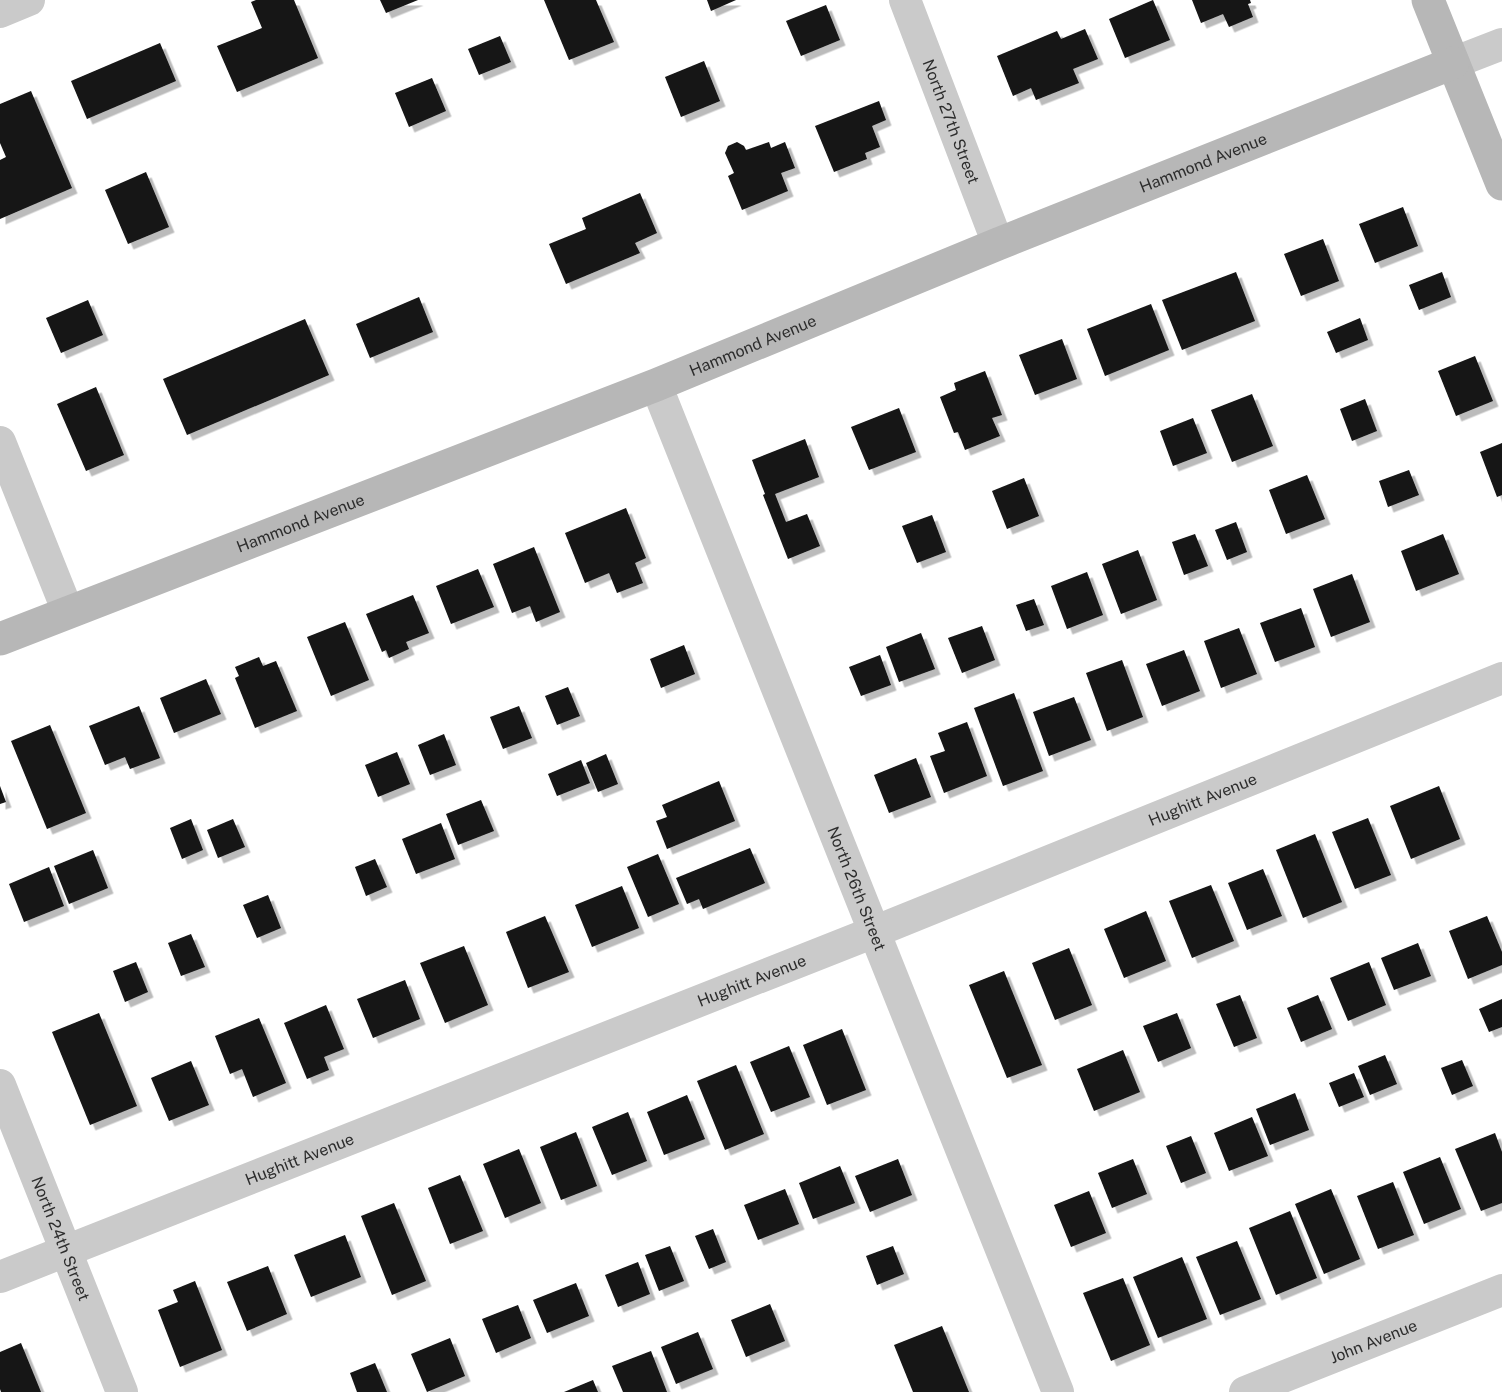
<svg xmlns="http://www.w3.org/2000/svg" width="1502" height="1392" font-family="'Public Sans',sans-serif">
  <defs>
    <filter id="shadow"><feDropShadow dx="5.5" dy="5.5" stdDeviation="0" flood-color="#0004"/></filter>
  </defs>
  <rect width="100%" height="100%" fill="#fff"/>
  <path fill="#141414" filter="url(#shadow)" d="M256,0H294L318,58L237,92L217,46L262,28L251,2Z
    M380,0H418L386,13Z
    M544,0H596L614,42L569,60Z
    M707,0H736L711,11Z
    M1153,0L1170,40L1125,58L1109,19Z
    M1192,0H1250L1251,3L1248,4L1253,17L1229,27L1223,14L1201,23Z
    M826,5L840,40L801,56L786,21Z
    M1085,29L1098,59L1073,69L1079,83L1036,100L1031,88L1013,96L997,56L1057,31L1061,39Z
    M500,36L511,62L479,75L468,49Z
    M160,43L176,81L87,119L71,81Z
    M704,61L720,101L681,117L665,77Z
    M432,78L446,111L409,127L395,93Z
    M31,91L72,188L0,219V160L6,157L0,143V104Z
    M879,101L886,120L872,126L880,147L865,153L867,159L834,172L815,126Z
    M737,142L744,146L746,150L769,142L771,148L785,142L795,168L781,173L788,191L742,210L728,176L734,173L725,153L728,146Z
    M146,172L169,227L128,244L105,190Z
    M640,193L657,233L635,243L640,253L566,284L549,244L586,229L582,218Z
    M1403,207L1418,246L1375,263L1359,224Z
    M1323,239L1339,281L1301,296L1284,254Z
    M1236,272L1255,321L1182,350L1162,300Z
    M1442,272L1451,297L1419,310L1409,285Z
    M419,297L433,332L370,358L356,324Z
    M88,300L103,335L61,353L46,318Z
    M1151,304L1169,350L1105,376L1087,329Z
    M1360,318L1368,340L1336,353L1327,332Z
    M305,319L329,375L187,435L163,379Z
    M1062,339L1077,379L1035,395L1019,355Z
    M1475,356L1493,401L1456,416L1438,371Z
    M985,371L1002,415L992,418L1000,436L965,450L958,432L954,433L940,397L956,390L954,383Z
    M96,387L124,455L86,471L57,404Z
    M1252,394L1273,446L1232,462L1211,410Z
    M1365,399L1377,431L1352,441L1340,409Z
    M899,408L916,452L869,470L851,427Z
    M1193,418L1207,453L1173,466L1160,431Z
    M805,439L819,477L775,494L786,522L807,514L820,546L788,559L763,495L765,494L752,460Z
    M1502,443V495L1497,497L1480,452Z
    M1409,470L1419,495L1388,507L1379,481Z
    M1307,475L1325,519L1286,534L1269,490Z
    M1024,478L1039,516L1007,529L992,491Z
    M626,508L646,558L635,563L643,583L617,593L609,573L585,583L565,533Z
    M932,515L946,552L917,563L902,526Z
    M1236,522L1247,552L1227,560L1215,530Z
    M1195,534L1208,566L1184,575L1172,542Z
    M1443,534L1459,574L1416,591L1401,551Z
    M534,547L560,612L536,622L530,606L512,613L493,564Z
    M1138,550L1157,600L1121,614L1102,564Z
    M478,569L494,607L451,624L436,586Z
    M1087,572L1103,615L1067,629L1051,586Z
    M1352,574L1370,622L1331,637L1313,589Z
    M413,595L429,633L406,642L409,649L389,658L386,650L382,652L366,614Z
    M1034,599L1044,625L1026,631L1016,605Z
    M1301,608L1315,647L1275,662L1260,623Z
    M345,622L369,680L331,696L307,637Z
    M982,626L995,660L962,673L948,638Z
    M1239,628L1257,674L1221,688L1204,641Z
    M921,633L935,669L899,682L886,647Z
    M684,645L695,674L661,688L650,659Z
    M1184,650L1200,691L1162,706L1146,664Z
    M880,655L891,685L861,696L849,667Z
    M259,657L263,666L276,661L297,711L255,728L235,678L239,676L235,667Z
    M1122,660L1143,717L1107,731L1086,673Z
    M206,679L221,714L174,733L160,698Z
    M568,687L580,716L557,725L545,696Z
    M1014,693L1043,771L1003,786L974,708Z
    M1074,697L1091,740L1049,756L1033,712Z
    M139,706L160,758L130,769L125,757L105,765L89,726Z
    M519,706L532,738L503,749L490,717Z
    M967,722L987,776L944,793L930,756L945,751L938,733Z
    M50,725L86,813L47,829L11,741Z
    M444,734L456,765L430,775L418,745Z
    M397,752L410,784L378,797L365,765Z
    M606,754L618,784L598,792L586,763Z
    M916,758L931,797L889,813L874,775Z
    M581,760L590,783L557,796L548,774Z
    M719,781L735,821L667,849L656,821L667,817L662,805Z
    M0,786L6,802L0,804Z
    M1439,786L1460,839L1411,859L1390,806Z
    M481,800L494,831L458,845L446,814Z
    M1368,818L1391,875L1355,889L1332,832Z
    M191,819L203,850L182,859L170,828Z
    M233,819L245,847L218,858L207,830Z
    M441,823L455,859L416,874L402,839Z
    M1315,834L1342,902L1303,918L1276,850Z
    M750,848L765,883L703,909L699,899L687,904L676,878Z
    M93,850L108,888L69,904L54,866Z
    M658,854L679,904L648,917L627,867Z
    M375,859L387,887L366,896L355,867Z
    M49,867L64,906L24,922L9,884Z
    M1263,869L1282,916L1247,930L1228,883Z
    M1211,885L1234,941L1192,958L1169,901Z
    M622,886L639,928L592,947L575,905Z
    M268,895L281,928L257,938L243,905Z
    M1146,911L1166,961L1124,978L1104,929Z
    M545,916L569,972L528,988L506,932Z
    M1487,916L1502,952V965L1468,979L1449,931Z
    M191,934L205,967L181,976L168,943Z
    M1418,943L1431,976L1394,990L1381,958Z
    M464,946L488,1005L445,1023L420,963Z
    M1069,948L1092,1005L1055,1020L1032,963Z
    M136,962L148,992L125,1002L113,971Z
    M1369,962L1386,1005L1348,1021L1330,978Z
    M1004,971L1042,1065L1007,1078L969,985Z
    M405,980L420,1019L373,1038L357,999Z
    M1240,995L1257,1038L1234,1047L1216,1004Z
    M1318,995L1332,1029L1301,1042L1287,1008Z
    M1502,999V1027L1489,1032L1479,1009Z
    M326,1005L344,1049L324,1057L329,1070L307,1079L284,1023Z
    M99,1013L137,1106L90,1125L52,1032Z
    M1177,1013L1191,1048L1158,1062L1143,1026Z
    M259,1018L286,1083L253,1097L242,1069L230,1074L215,1036Z
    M842,1029L866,1090L827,1105L803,1045Z
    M789,1046L810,1097L771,1112L750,1062Z
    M1123,1050L1140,1092L1094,1111L1077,1069Z
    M1385,1055L1397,1084L1370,1095L1358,1066Z
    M1462,1060L1473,1086L1452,1095L1441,1068Z
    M191,1061L209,1105L169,1121L151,1078Z
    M736,1065L764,1134L725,1150L697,1081Z
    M1354,1073L1364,1097L1339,1107L1329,1083Z
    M1295,1093L1309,1130L1270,1145L1256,1109Z
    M687,1095L705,1139L664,1155L647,1112Z
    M628,1112L647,1161L612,1175L592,1127Z
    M1252,1117L1268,1156L1229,1171L1214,1133Z
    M576,1132L597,1186L561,1200L540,1147Z
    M1495,1133L1502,1152V1203L1481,1211L1455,1149Z
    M1191,1136L1206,1173L1181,1183L1166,1146Z
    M519,1149L541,1203L505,1218L483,1164Z
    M1440,1157L1461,1209L1424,1224L1403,1172Z
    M898,1159L912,1195L870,1212L855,1176Z
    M1133,1159L1147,1194L1112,1208L1098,1173Z
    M840,1166L855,1203L813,1219L799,1183Z
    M460,1175L483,1231L450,1244L428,1188Z
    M1393,1182L1414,1235L1378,1249L1357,1196Z
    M785,1189L799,1224L758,1240L744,1205Z
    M1331,1189L1360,1259L1324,1274L1295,1204Z
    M1089,1191L1106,1233L1071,1247L1054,1205Z
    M394,1203L426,1281L392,1295L361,1216Z
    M1290,1211L1317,1278L1276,1295L1249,1228Z
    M713,1229L726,1262L709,1269L695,1236Z
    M345,1235L361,1277L311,1297L294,1255Z
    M1237,1241L1261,1299L1220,1315L1196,1257Z
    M670,1246L684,1281L659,1291L645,1255Z
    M893,1246L904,1274L877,1285L866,1256Z
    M1182,1257L1207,1319L1158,1338L1133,1277Z
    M638,1262L650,1294L618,1307L605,1275Z
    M268,1266L287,1314L247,1331L227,1282Z
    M1123,1278L1150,1345L1111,1361L1083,1293Z
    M195,1281L222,1350L180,1367L158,1310L178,1302L173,1290Z
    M576,1283L589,1316L547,1333L533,1300Z
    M770,1304L785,1341L746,1357L731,1320Z
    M518,1305L531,1338L496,1353L482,1319Z
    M942,1326L969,1392H913L894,1345Z
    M698,1332L713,1369L676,1384L661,1347Z
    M450,1338L465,1376L427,1392L411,1354Z
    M21,1343L41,1392H1L0,1389V1352Z
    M651,1351L667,1392H623L612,1366Z
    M375,1363L387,1392H357L350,1373Z
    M593,1380L598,1392H564Z"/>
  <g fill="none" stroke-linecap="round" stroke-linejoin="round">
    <g stroke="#cacaca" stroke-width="32">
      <path id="s1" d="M905,0L998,244"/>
      <path d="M0,12L29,0"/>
      <path d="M1453,63L1502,44"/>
      <path id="s2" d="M656,385L1058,1392"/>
      <path d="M0,442L68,612"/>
      <path id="s3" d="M0,1085L122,1392"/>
      <path id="s4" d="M0,1277L874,932L1502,678"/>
      <path id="s5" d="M1245,1392L1502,1290"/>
    </g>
    <g stroke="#b7b7b7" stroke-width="33">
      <path d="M1428,0L1502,184"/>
      <path id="s6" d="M0,639L656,385L998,244L1453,63"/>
    </g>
  </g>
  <g text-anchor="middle" stroke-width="6" stroke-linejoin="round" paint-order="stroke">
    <g font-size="16" fill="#2d2d2d" stroke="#fff">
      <text dy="6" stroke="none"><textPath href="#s1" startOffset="130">North 27th Street</textPath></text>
      <text dy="6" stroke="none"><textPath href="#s6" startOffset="1294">Hammond Avenue</textPath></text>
      <text dy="6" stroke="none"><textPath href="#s6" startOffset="808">Hammond Avenue</textPath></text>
      <text dy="6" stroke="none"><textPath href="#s6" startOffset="322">Hammond Avenue</textPath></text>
      <text dy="6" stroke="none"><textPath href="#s4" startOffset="1294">Hughitt Avenue</textPath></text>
      <text dy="6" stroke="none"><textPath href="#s2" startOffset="542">North 26th Street</textPath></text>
      <text dy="6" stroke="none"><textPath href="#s4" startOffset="808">Hughitt Avenue</textPath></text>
      <text dy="6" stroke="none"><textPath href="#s4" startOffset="322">Hughitt Avenue</textPath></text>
      <text dy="6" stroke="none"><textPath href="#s3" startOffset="165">North 24th Street</textPath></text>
      <text dy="6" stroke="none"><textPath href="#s5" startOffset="138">John Avenue</textPath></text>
    </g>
  </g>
</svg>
